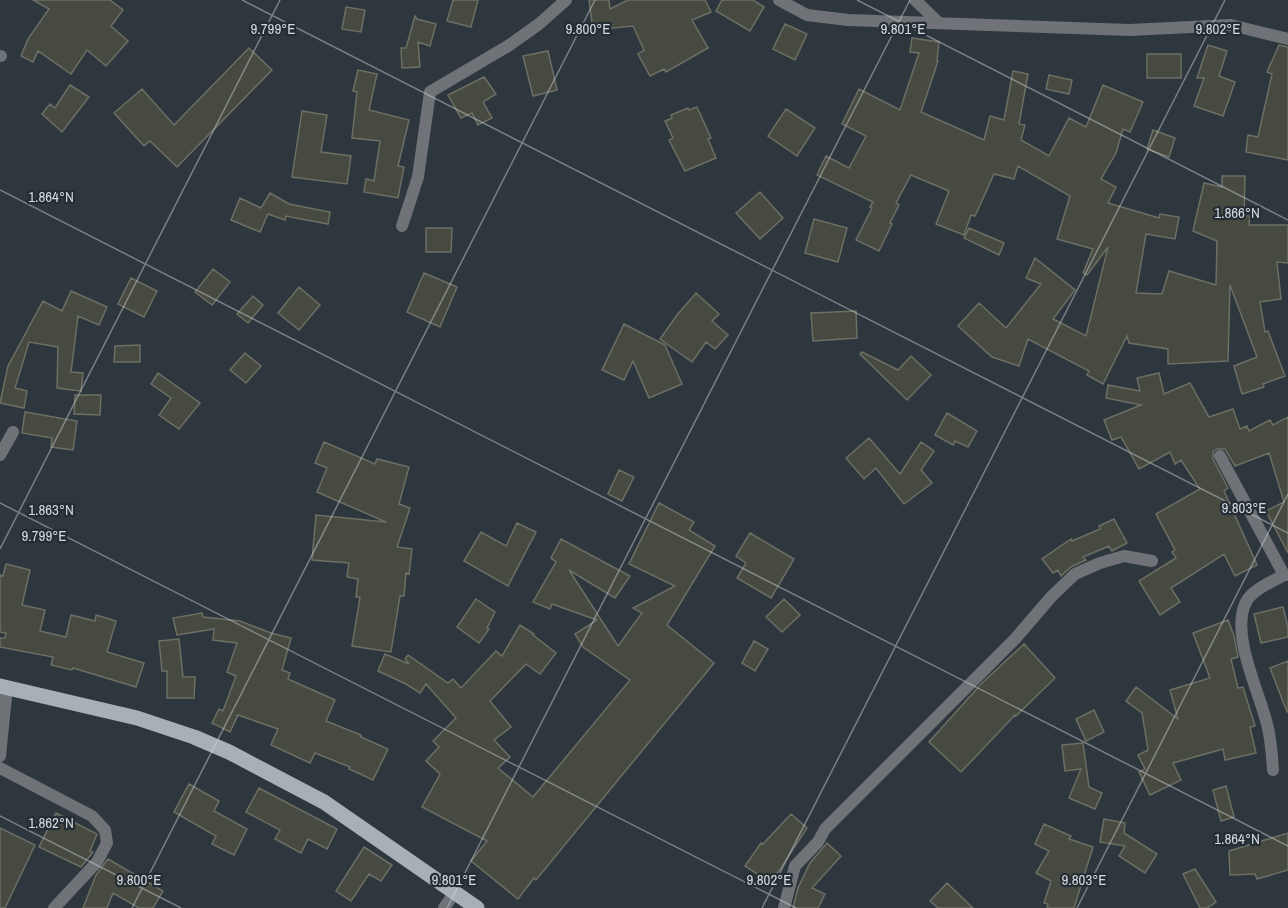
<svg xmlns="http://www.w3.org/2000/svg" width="1288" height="908" font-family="'Archivo Narrow',sans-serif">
  <rect width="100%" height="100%" fill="#2f373e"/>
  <path fill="#474a40" stroke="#6c6f64" stroke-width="1.5" d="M33,0H110L123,10L111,26L128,41L106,66L87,50L71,74L38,51L33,62L21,56L28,39L49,9Z
    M453,0H478L471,27L447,21Z
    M589,0H609L610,9L628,0H705L711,12L692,20L708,48L666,72L664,69L650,76L638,54L644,50L633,26L593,30Z
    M722,0H753L764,7L750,31L716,11Z
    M346,7L365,10L361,32L342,29Z
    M415,16L417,19L436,24L430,46L418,42L420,67L402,68L401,48H406Z
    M785,24L807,34L795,60L773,49Z
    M912,38L939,42L937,61H938L921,112L984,140L990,116L1004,120L1013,71L1028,74L1019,124L1025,125L1021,140L1049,156L1069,118L1086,127L1103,85L1143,102L1130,132L1123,129L1116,153L1101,179L1116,187L1108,203L1159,218L1160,214L1179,217L1175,239L1146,234L1136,293L1162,294L1169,271L1216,285L1217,241L1193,231L1204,183L1222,187V176H1245L1244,216H1250L1249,225H1288V263L1277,262L1281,299L1260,302L1265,332L1268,331L1285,376L1263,384L1264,387L1242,394L1234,366L1257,357L1230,285L1228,361L1168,364V349L1129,343L1127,336L1103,384L1087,375L1089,371L1028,339L1019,366L992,357L958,326L979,303L1006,328L1041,284L1026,278L1035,258L1075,290L1053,319L1086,336L1108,247L1087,275L1083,273L1093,249L1057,239L1070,196L1018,166L1014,179L994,174L975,216L971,215L964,235L936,224L949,191L911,175L896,203L899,205L890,223L892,224L879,251L856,240L872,208L870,207L873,202L817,175L826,156L849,168L866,136L842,124L859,89L900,110L919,53L910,52Z
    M1208,45L1227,51L1219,76L1235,82L1223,116L1194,106L1204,78H1197Z
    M1279,45L1288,47V160L1246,152L1248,135L1258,137L1272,74L1267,72Z
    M249,48L272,70L177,167L150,141L144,146L114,113L142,89L174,125Z
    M548,51L557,90L533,96L523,56Z
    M1147,54H1181V78H1147Z
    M358,70L377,74L369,110L409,120L398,166L404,167L398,198L364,192L366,179L374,181L380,141L352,138L357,92L353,91Z
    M1049,75L1072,80L1069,94L1046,89Z
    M484,77L496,94L483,102L492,118L478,125L472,113L461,118L448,95Z
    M70,85L89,97L62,132L42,114L50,104L55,108Z
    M697,107L711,138L708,139L716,158L685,171L669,140L673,138L665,121L672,118L671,115L688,108L689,110Z
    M786,109L815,128L797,156L768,136Z
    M302,111L327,115L321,152L351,156L347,184L292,177Z
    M1153,130L1175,138L1169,157L1147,149Z
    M760,192L783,218L760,239L736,213Z
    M270,193L289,204L330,212L328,224L286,216L285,220L268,214L260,232L231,220L240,198L261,208Z
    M814,219L847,228L838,262L805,253Z
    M426,228H452L451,252H426Z
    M969,228L1004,243L999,255L964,238Z
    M213,269L230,282L212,305L195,292Z
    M424,273L457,287L440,327L407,312Z
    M131,278L157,291L144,317L118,304Z
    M299,287L320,305L299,330L278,313Z
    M71,291L107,307L99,325L78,316L71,372L83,373L81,391L57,388L58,347L29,342L15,388L27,391L24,408L0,403L8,366L43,301L62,311Z
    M696,293L719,314L712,321L728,335L715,349L706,342L692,362L660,339L677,315Z
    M253,296L263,305L248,323L237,314Z
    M856,311L857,338L813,341L811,313Z
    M624,324L665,345L682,384L649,398L633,361L624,380L602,370Z
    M140,345V362H114L115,346Z
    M862,352L898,370L911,356L931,375L907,400L860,354Z
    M245,353L261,366L246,383L230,370Z
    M158,373L200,403L179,429L159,415L171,398L151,384Z
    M1159,373L1164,394L1190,383L1209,417L1233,409L1240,429L1247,426L1249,431L1270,420L1273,425L1288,417V553L1266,511L1284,502L1269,453L1235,466L1225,449H1217L1213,452V459L1228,488L1224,491L1257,565L1235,576L1224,554L1171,588L1180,602L1160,615L1139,581L1176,558L1172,552L1175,550L1156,514L1200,489L1181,460L1175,464L1170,452L1139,469L1121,437L1112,440L1104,420L1141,405L1106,398L1108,385L1140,391L1137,378Z
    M75,395H101L100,415L74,414Z
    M25,412L77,421L73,450L51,447L52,438L22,433Z
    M947,413L977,431L968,447L955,441L953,445L935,435Z
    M869,438L900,474L921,442L934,451L921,470L932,483L904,504L876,468L864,479L846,458Z
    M324,442L375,464L377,459L409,467L399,504L410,508L397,547L412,549L409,574L406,573L404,596H400L391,652L352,646L360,597H356L358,579L347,577L349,563L312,560L316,515L386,522L317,492L327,468L315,463Z
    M619,470L634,477L622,501L608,494Z
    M659,503L694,522L689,530L715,546L667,625L714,663L536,880L534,878L518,899L471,861L487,841L422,807L440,774L426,761L439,747L433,741L456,718L426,684L420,693L406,684L378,671L385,654L409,664L405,659L408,655L448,683L453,679L461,688L496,651L502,656L520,625L534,634L533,635L556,653L540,674L526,664L490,701L511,727L494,740L510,757L498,768L533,797L630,680L583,647L575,634L597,620L552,604L550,609L533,602L556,562L551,558L561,539L630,576L615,598L569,570L618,646L642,613L633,608L675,586L629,564Z
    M1114,519L1127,543L1112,551L1109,546L1083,557L1086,560L1071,567L1061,576L1058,570L1053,573L1042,559L1071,539L1072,541L1100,529L1099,526Z
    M517,523L536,532L508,586L464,561L481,532L506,546Z
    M750,533L794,559L771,598L737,578L746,563L736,556Z
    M6,564L30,570L22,605L45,610L40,631L66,637L71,615L95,621L96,615L116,621L107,652L144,663L136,687L73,668L72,670L51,665L53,657L0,647V638H5L6,633L0,632V575L3,576Z
    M476,599L495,612L487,628L489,629L479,643L457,627Z
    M784,599L800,615L782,632L766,617Z
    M1283,607L1288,627V637L1261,643L1254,614Z
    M202,613L203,617L240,621L271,633L291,638L282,670L290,673L288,679L335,700L326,721L361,735V737L388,749L373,780L349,769L350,767L315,753L310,763L271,745L278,729L238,715L230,732L212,723L219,709L223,711L236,676L227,672L237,643L213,640L214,629L177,635L173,618Z
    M1228,620L1234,636L1238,657L1231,659L1238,688L1243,687L1255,726L1250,727L1256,753L1225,760L1223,749L1173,763L1181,780L1150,795L1139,772L1145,769L1138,755L1148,750L1142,713L1126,701L1136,687L1178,719L1170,690L1210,678L1193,633Z
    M179,639L183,677H195L194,698H167V671H162L159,641Z
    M754,641L768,649L755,671L742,663Z
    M1024,644L1055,678L1016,716L1015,715L961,772L929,742L982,683Z
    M1288,661V712H1287L1270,668Z
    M1094,710L1104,732L1086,741L1076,719Z
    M1083,743L1089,787L1102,793L1095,809L1069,798L1081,769L1065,771L1062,745Z
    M189,784L219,801L214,811L247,829L234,855L212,844L216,836L174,812Z
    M1226,786L1234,817L1221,821L1213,790Z
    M259,788L337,829L327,849L308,839L301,853L275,839L280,830L246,812Z
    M56,813L97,834L90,851L93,852L81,867L39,847Z
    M791,814L807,828L771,883L745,866L761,843L763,844Z
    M1104,819L1125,823L1124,833L1157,854L1145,873L1119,856L1125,846L1100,842Z
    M1044,824L1071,836L1069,839L1093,847L1074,908H1047L1048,904L1044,903L1051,881L1036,873L1049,851L1035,844Z
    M0,828L35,845L5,908H0Z
    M1288,833V870L1257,879L1255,874L1230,875L1229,851Z
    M827,843L841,856L812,888L825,894L818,908H793L798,888L810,863Z
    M364,847L392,865L381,881L369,874L351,901L336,891Z
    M108,859L163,891L153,908H139L113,893L107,908H83L96,875Z
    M1195,869L1216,902L1207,908H1200L1183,874Z
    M947,883L973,908H938L930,901Z"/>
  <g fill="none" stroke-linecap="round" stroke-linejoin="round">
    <path stroke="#6f7377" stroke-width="12" d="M779,0L807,15L848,20L1130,30L1231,25L1288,39
      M915,0L939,23
      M0,56H1
      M402,226L418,177L430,92L508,46L539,24L566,0
      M0,455L13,432
      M1220,456L1284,575H1288
      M0,756L7,687
      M0,768L92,816L105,830L107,843L97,862L54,908
      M1273,770C1272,754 1271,739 1267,724C1259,691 1230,634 1246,602C1253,589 1272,582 1284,575
      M444,908L455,892
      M784,908L795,866L818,842L825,829L1015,639L1051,597L1075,574L1100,563L1124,556L1152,561"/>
    <path stroke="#a7afb7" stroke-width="15" d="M0,686L137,718L194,737L229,752L324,802L477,908"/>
  </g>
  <path fill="none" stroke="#d3d8dc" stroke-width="1.5" stroke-opacity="0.45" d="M242,0L1288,533M857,0L1288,220M0,190L1288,846M0,503L796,908M0,549L280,0M0,816L181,908M132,908L595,0M447,908L910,0M762,908L1225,0M1077,908L1288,494"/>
  <g font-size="15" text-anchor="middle" fill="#d3d8dc" stroke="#252d34" stroke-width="4.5" stroke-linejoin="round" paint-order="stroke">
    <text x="273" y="34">9.799°E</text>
    <text x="588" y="34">9.800°E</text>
    <text x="903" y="34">9.801°E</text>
    <text x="1218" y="34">9.802°E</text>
    <text x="51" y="202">1.864°N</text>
    <text x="1237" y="218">1.866°N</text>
    <text x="1244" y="513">9.803°E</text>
    <text x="51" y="515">1.863°N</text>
    <text x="44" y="541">9.799°E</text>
    <text x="51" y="828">1.862°N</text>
    <text x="1237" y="844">1.864°N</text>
    <text x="139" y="885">9.800°E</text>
    <text x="454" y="885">9.801°E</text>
    <text x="769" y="885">9.802°E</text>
    <text x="1084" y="885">9.803°E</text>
  </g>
</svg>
